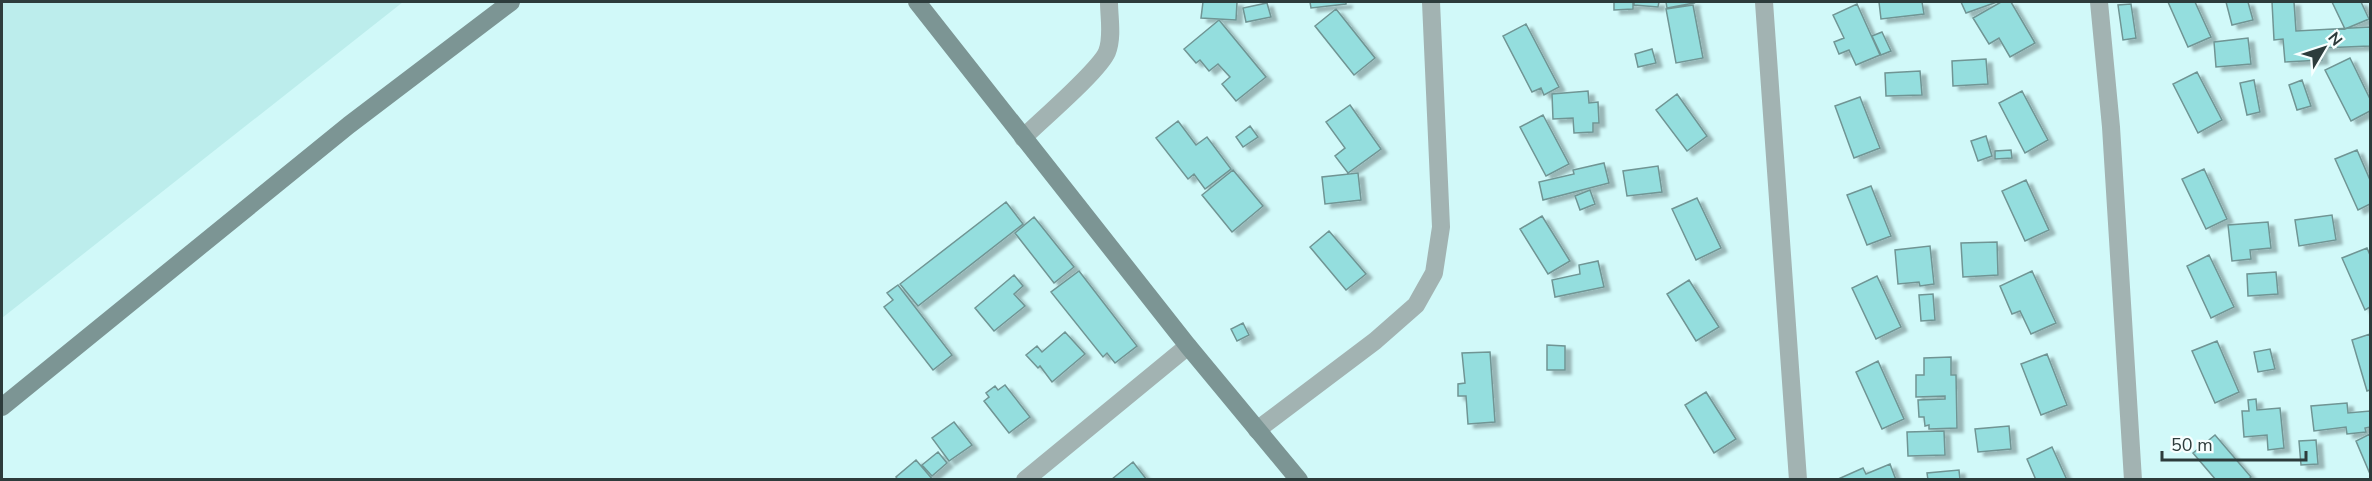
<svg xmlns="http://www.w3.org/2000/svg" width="2372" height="481" font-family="'Nunito Sans',sans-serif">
  <defs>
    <filter id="shadow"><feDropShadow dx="6" dy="4" stdDeviation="1.5" flood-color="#0004"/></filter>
  </defs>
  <rect width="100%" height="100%" fill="#d1f9f9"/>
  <path fill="#bcedec" d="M2,2H403L2,318Z"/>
  <path fill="#94dede" stroke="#709594" stroke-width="1.5" filter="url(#shadow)" d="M1203,2H1237L1236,20L1201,18Z
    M1310,2H1346V4L1311,8Z
    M1614,2H1633V9L1614,10Z
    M1634,2H1659L1658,7L1634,5Z
    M1666,2H1693L1694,3L1667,8Z
    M1879,2H1922L1924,14L1881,19Z
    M1961,2H1997L1966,13Z
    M2001,2H2011L2035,43L2010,57L1999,38L1989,44L1973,18Z
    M2168,2H2195L2211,37L2188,47Z
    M2226,2H2248L2253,20L2232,25Z
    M2272,2H2294L2296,31L2370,27V46L2321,48L2322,60L2285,62L2283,39L2274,40Z
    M2332,2H2361L2369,19L2345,29Z
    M1267,3L1271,17L1246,22L1243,8Z
    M1857,4L1880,55L1856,65L1849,50L1839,54L1834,42L1844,38L1833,15Z
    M2131,4L2136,38L2123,40L2118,5Z
    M1693,5L1703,58L1676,63L1666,9Z
    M1336,9L1375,58L1354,75L1315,26Z
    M1219,20L1266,77L1236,101L1222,84L1230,77L1218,64L1209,71L1200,60L1196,63L1184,49Z
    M1526,24L1559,87L1544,95L1541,88L1532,92L1503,36Z
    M1882,32L1891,51L1881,55L1872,36Z
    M2248,38L2251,64L2216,67L2214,42Z
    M1652,49L1656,63L1638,67L1635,54Z
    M2350,58L2370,99V111L2351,121L2325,70Z
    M1986,59L1988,84L1953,86L1952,61Z
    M1920,71L1922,95L1886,96L1885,73Z
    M2197,72L2222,120L2198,133L2173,84Z
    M2254,80L2260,112L2247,115L2240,83Z
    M2302,80L2311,106L2297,110L2289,85Z
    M1588,91L1589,103L1598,102L1599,123H1593V132L1574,133L1573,118L1553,119L1552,94Z
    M2022,91L2048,140L2025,153L1999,103Z
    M1677,94L1707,136L1687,151L1656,110Z
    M1860,97L1880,148L1854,158L1835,106Z
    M1350,105L1381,149L1348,173L1335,156L1345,148L1326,122Z
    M1543,115L1569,164L1546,176L1520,127Z
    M1178,121L1196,145L1207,137L1231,169L1205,189L1194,174L1188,179L1156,138Z
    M1250,126L1258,137L1243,147L1236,137Z
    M1986,136L1992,156L1978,161L1971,141Z
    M2011,150L2012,158L1995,159V151Z
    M2357,150L2370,180V204L2358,210L2335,159Z
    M1604,163L1609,183L1543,200L1539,182L1574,174L1573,170Z
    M1658,166L1662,192L1627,196L1623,171Z
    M2204,169L2227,219L2206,229L2182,179Z
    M1233,170L1263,206L1232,232L1202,195Z
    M1358,173L1361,200L1325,204L1322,177Z
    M2026,180L2049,230L2025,241L2002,191Z
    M1871,186L1891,236L1867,245L1847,195Z
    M1590,190L1595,204L1580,210L1575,196Z
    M1697,198L1721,248L1696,260L1672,209Z
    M1006,202L1023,224L918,306L900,284Z
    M2332,215L2336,240L2299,246L2295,220Z
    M1542,216L1570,261L1548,274L1520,229Z
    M1034,217L1074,267L1054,283L1015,233Z
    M2268,222L2271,248L2250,250L2251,259L2232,261L2228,225Z
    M1329,231L1366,274L1346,290L1310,247Z
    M1997,242L1998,275L1963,277L1961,243Z
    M1930,246L1934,284L1920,286L1919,282L1898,284L1895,250Z
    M2367,248L2370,255V307L2365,310L2342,258Z
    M2209,255L2234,307L2211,318L2187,266Z
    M1598,261L1604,287L1555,297L1552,280L1580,274L1579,265Z
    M1079,271L1137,346L1115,363L1107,353L1103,357L1051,292Z
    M2032,271L2056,323L2031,334L2020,311L2012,314L2000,286Z
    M2276,272L2278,294L2248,296L2247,274Z
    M1014,275L1023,286L1014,294L1025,306L994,331L975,308Z
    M1877,276L1901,327L1876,339L1852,288Z
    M1689,280L1719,327L1696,341L1667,294Z
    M898,285L952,355L933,370L884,307L893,300L887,293Z
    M1933,294L1935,320L1921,321L1919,295Z
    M1243,323L1249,335L1237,341L1231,329Z
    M1065,332L1085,354L1052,382L1040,366L1038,368L1026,355L1037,346L1042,352Z
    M2370,334V390L2367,391L2352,340Z
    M2217,341L2239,392L2215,403L2192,351Z
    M1547,345L1565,346V370H1547Z
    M2270,349L2275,369L2258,372L2254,352Z
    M1490,352L1495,422L1468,424L1466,396H1458V384L1465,383L1462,353Z
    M2047,354L2067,405L2041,415L2021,364Z
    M1951,357V375H1956L1957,428L1929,429V425L1925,426L1924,417H1919L1918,400L1945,399V396L1916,397V375H1924V358Z
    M1878,361L1904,419L1882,429L1856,372Z
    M1005,385L1030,417L1009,433L984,401L989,397L986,393L995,386L998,390Z
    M1706,392L1736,439L1714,453L1685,405Z
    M2256,399L2257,410L2280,408L2284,448L2268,450L2267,435L2244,437L2242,411H2249L2248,400Z
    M2347,403L2348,413L2370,411V427L2365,428L2366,432L2347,434L2346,427L2314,431L2311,406Z
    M954,422L972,445L949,461L932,438Z
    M2009,426L2011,449L1978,452L1975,429Z
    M1944,431L1945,455L1908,456L1907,432Z
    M2370,434V474L2356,441Z
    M2215,435L2251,477L2248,480H2216L2193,453Z
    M2316,440L2318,464L2301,465L2299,441Z
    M2052,447L2067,480H2036L2027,459Z
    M938,452L947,463L932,476L922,465Z
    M916,460L933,480H898L896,477Z
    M1133,462L1147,480H1112V479Z
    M1890,464L1896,480H1836L1863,468L1866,474Z
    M1959,470L1960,480H1928L1927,473Z"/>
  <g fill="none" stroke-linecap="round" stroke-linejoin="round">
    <path stroke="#a2b3b2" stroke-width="18" d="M1764,2L1798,480
      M2099,2L2111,127L2133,480
      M1023,138C1041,120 1099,71 1107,52C1113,37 1109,17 1109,2
      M1257,430L1375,341L1416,305L1434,273L1441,227L1431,2
      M1025,480L1188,346"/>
    <path stroke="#7c9594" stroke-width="18" d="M917,2L1188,346L1299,480
      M2,407L349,125L511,2"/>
  </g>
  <rect width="2372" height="481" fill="none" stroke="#2d3c3c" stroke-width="6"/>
  <g transform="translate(2324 48) rotate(51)" stroke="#f7ffff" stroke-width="4.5" paint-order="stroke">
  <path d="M0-4.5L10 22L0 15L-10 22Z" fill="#2d3c3c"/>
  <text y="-9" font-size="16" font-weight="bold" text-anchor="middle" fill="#2d3c3c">N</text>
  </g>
  <path d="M2162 451v9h144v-9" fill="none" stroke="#2d3c3c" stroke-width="3"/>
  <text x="2171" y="451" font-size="18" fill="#2d3c3c" stroke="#f7ffff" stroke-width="4.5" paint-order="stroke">50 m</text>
</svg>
